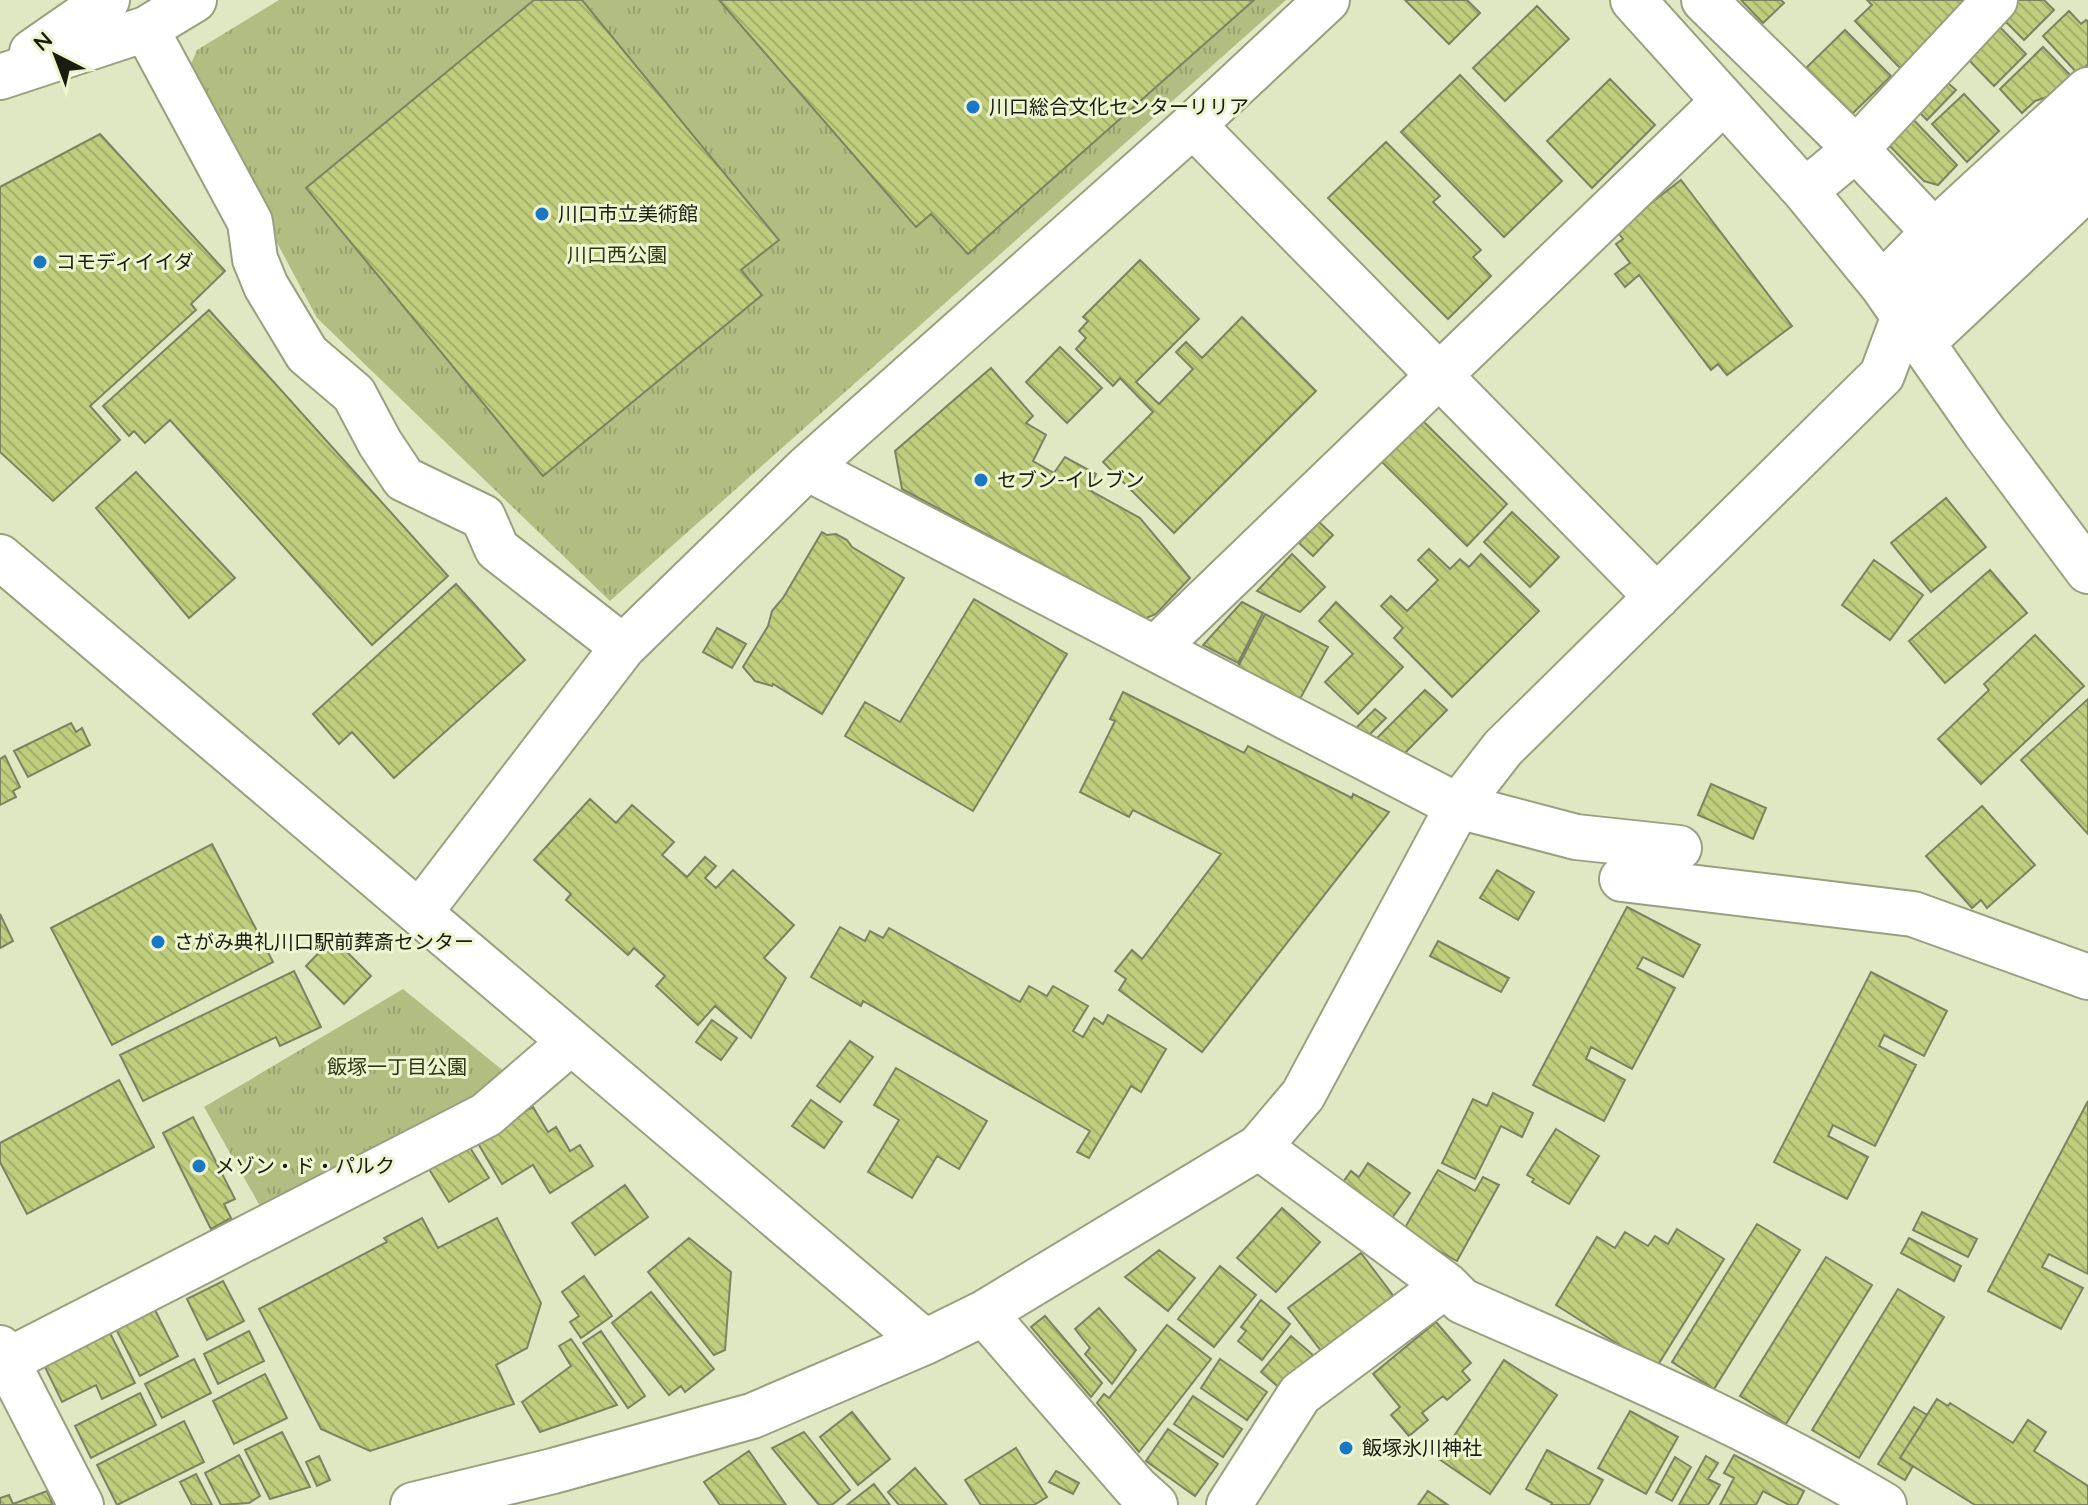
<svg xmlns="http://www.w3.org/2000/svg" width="2088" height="1505" font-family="Quicksand,'Noto Sans JP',sans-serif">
  <defs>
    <pattern id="grass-tufts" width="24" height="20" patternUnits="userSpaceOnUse" patternTransform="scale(2)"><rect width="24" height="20" fill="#b2bd81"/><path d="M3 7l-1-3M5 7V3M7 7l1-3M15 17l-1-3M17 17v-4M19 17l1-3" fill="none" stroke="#98a26e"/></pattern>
    <pattern id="building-back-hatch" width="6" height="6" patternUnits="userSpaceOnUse" patternTransform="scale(2)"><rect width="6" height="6" fill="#bfcd7d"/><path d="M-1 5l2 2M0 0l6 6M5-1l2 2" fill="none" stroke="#a4af6b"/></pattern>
  </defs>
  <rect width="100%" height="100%" fill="#dfe7c3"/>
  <path fill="url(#grass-tufts)" d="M279,0H1286L610,601L317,318L187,73L197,50Z
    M403,989L511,1077L265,1215L204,1107Z"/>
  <path fill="url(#building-back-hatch)" stroke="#7c8362" stroke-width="2" d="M534,0H582L779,240L741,270L762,295L543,476L306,188Z
    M719,0H1254L968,254L931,214L916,227Z
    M1405,0H1467L1480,13L1449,44Z
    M1741,0H1781L1784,3L1763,23Z
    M1867,0H1963L1967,4L1900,68L1855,21L1872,5Z
    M2016,0H2044L2054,10L2024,40L2000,16Z
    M1537,6L1569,39L1505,101L1473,68Z
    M2069,11L2081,24L2086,20L2088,21V64L2078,74L2043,36Z
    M1993,20L2026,54L1994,86L1960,51Z
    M1845,30L1891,76L1852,114L1806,68Z
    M2043,47L2072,77L2053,95L2035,101L2022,113L2000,89Z
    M1460,75L1562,181L1504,237L1401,132Z
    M1941,77L1956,90L1927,120L1913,106Z
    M1610,79L1655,125L1592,188L1547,141Z
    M1964,94L1999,131L1967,162L1932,124Z
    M1907,113L1957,165L1938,185L1924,181L1881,137Z
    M100,134L225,271L191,304L196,310L90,406L120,440L53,501L0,452V187Z
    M1386,142L1440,196L1433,202L1481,250L1473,257L1491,276L1448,319L1328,198Z
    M1681,180L1792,326L1727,375L1718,364L1711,370L1639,275L1625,287L1615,274L1630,263L1616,244L1623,239L1616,230Z
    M1140,260L1199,319L1136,382L1159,404L1193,369L1176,352L1186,342L1202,358L1242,317L1316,391L1174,533L1103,462L1153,412L1120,378L1113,386L1076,349L1086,338L1079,331L1088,321L1083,317Z
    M209,310L448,576L372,645L170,420L145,443L134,431L129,436L103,406Z
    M1060,347L1102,388L1067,423L1026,382Z
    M991,368L1033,416L1026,423L1046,435L1033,461L1054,473L1065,457L1096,474L1089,490L1140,518L1190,578L1156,614L1144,619L902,489L895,451Z
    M1423,421L1507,504L1467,546L1382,462Z
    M136,472L235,578L189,618L96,508Z
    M1946,498L1986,547L1931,592L1891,543Z
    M1512,512L1559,557L1530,587L1484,542Z
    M1319,522L1333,535L1313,556L1299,543Z
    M822,532L827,535L836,534L847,540L852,547L904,578L822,714L773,684L772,686L755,681L743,667L768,626L772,611L783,598Z
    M1429,549L1450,569L1460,559L1469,567L1481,554L1539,611L1452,697L1394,638L1403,628L1381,606L1391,596L1407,611L1438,580L1418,560Z
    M1292,554L1325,587L1300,612L1257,591Z
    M1874,560L1923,595L1890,640L1842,605Z
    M1990,570L2027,613L1945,683L1909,641Z
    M456,584L525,660L394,778L352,732L339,744L313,714Z
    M974,599L1067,654L973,811L845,736L865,702L900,722Z
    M1242,602L1263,613L1238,663L1203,645Z
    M1336,602L1403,667L1358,714L1325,682L1353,654L1319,621Z
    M1265,614L1328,647L1300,699L1238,667Z
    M717,628L746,644L732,668L703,652Z
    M2035,635L2084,686L1981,784L1938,739L1989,690L1984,684Z
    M1425,690L1447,710L1403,755L1376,739Z
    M1123,692L1244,753L1248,746L1352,798L1353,794L1389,812L1202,1052L1119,990L1126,979L1115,971L1132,950L1142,959L1221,854L1133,810L1129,817L1080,792L1115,721L1110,719Z
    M2088,699V834L2021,760Z
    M1375,709L1386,718L1367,737L1357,727Z
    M71,723L76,732L82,728L90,745L28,777L14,751Z
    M5,756L20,787L13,791L16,797L0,805V759Z
    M1711,784L1766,808L1753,839L1698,815Z
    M590,799L616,823L632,805L674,842L662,855L687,877L705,857L716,866L705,878L716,888L733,870L794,925L764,958L786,978L751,1038L715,1006L698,1025L656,986L665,976L634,948L628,955L566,900L571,894L534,860Z
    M1982,806L2035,865L1987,908L1981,900L1972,908L1926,856Z
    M212,844L273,962L112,1045L51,928Z
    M1497,870L1534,892L1518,920L1480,898Z
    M1627,907L1700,945L1683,977L1643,957L1637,968L1675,988L1632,1069L1591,1047L1586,1059L1625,1080L1604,1121L1533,1085Z
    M0,914L13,941L0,948Z
    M840,927L865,941L870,931L883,938L889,928L1020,1002L1029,986L1047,996L1053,986L1088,1006L1073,1031L1083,1037L1094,1018L1103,1024L1108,1015L1166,1049L1141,1092L1131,1086L1089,1158L1077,1152L1090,1131L863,1001L861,1006L811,977Z
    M333,938L371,976L344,1004L306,966Z
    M1438,941L1509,978L1501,992L1430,956Z
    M294,971L321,1027L280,1046L276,1037L143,1101L120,1055Z
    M1871,972L1947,1011L1924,1056L1884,1035L1879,1046L1916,1065L1875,1146L1833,1125L1828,1136L1868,1157L1847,1199L1774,1162Z
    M712,1020L737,1038L721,1060L696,1042Z
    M850,1041L873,1057L840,1102L817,1086Z
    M896,1068L987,1121L959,1169L937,1156L912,1198L868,1172L899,1120L874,1105Z
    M119,1080L154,1147L27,1214L0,1162V1143Z
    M1493,1093L1533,1113L1522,1137L1501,1126L1475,1179L1442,1163L1473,1099L1487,1106Z
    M811,1100L842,1122L824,1148L792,1126Z
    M2088,1101V1274L2049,1254L2042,1267L2083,1288L2061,1329L1988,1291Z
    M533,1107L548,1132L556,1127L570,1151L580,1145L593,1166L550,1193L533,1165L502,1184L476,1140Z
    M193,1117L235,1199L224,1204L231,1218L211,1229L163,1133Z
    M1556,1129L1599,1156L1569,1204L1532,1182L1534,1179L1527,1175Z
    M469,1146L489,1178L449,1202L429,1169Z
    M1368,1163L1410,1193L1392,1218L1343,1182L1351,1171L1359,1177Z
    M1438,1170L1475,1191L1483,1177L1499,1185L1457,1261L1403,1231Z
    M625,1185L648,1217L595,1255L572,1223Z
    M1282,1208L1320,1242L1276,1292L1237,1258Z
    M1922,1212L1977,1239L1968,1257L1913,1230Z
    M422,1218L438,1248L497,1218L541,1303L527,1348L496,1365L514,1404L370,1451L321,1429L259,1309L387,1242L384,1238Z
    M1757,1224L1800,1250L1714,1389L1672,1362Z
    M1677,1229L1724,1259L1656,1368L1556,1305L1597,1237L1615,1248L1625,1232L1648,1246L1655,1236L1668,1244Z
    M689,1238L731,1272L725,1350L714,1355L648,1272Z
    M1909,1238L1961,1266L1954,1281L1901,1253Z
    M1159,1250L1195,1278L1168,1311L1125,1277Z
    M1361,1253L1395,1298L1322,1352L1288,1308Z
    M1826,1257L1872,1285L1786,1424L1740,1396Z
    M1220,1266L1256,1295L1214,1347L1178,1319Z
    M584,1276L612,1316L581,1338L570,1322L579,1316L562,1292Z
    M223,1281L244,1321L207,1340L187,1299Z
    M1898,1289L1944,1317L1859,1458L1812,1430Z
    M651,1292L714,1369L685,1392L681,1386L669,1395L612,1323Z
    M1261,1300L1290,1324L1262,1360L1238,1341L1246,1331L1241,1327Z
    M154,1308L178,1356L140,1376L115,1327Z
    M1099,1308L1136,1350L1112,1384L1085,1354L1090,1348L1075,1329Z
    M1045,1316L1102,1383L1091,1397L1031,1327Z
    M1436,1322L1471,1363L1462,1371L1470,1380L1447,1400L1443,1396L1422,1413L1428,1420L1409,1436L1391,1415L1400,1407L1373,1374Z
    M1167,1325L1211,1359L1139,1452L1097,1403L1104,1394L1109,1398Z
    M249,1331L264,1361L218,1384L204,1354Z
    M601,1331L645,1396L628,1408L583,1343Z
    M110,1333L135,1383L102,1399L96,1385L62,1402L44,1365Z
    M1291,1336L1313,1355L1283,1391L1261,1372Z
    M571,1339L617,1405L540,1432L522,1402L571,1366L559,1346Z
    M194,1359L211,1393L162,1418L145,1384Z
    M1220,1359L1267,1392L1247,1420L1201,1388Z
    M1504,1360L1557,1395L1490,1494L1439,1459Z
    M265,1374L287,1418L234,1444L213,1401Z
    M140,1393L156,1425L91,1458L75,1426Z
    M1193,1396L1242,1429L1223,1457L1174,1424Z
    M1937,1399L1948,1406L1950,1403L2013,1443L2028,1420L2046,1432L2034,1451L2088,1486V1505H1975L1900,1458Z
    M1914,1407L1927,1415L1900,1458L1913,1466L1905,1480L1878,1464Z
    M1630,1411L1678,1437L1646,1494L1598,1468Z
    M852,1412L890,1459L858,1485L820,1437Z
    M184,1421L204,1462L117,1505L97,1465Z
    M1168,1429L1218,1464L1195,1496L1146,1461Z
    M282,1432L310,1487L270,1499L245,1450Z
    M804,1432L850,1490L832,1505H819L772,1448Z
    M1016,1448L1047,1497L1034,1505H981L965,1480Z
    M1547,1450L1603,1480L1589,1505H1551L1552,1503L1526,1489Z
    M749,1451L786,1505H720L704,1482Z
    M239,1455L260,1496L249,1503L221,1505L205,1473Z
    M1734,1455L1804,1491L1797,1505H1789L1763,1491L1756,1505H1720L1734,1478L1724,1473Z
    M319,1456L330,1480L317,1486L306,1462Z
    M1706,1456L1718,1463L1708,1479L1720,1485L1708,1505H1679Z
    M1675,1457L1691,1467L1672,1501L1656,1492Z
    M915,1468L947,1505H899L888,1492Z
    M1056,1471L1079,1483L1073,1494L1049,1482Z
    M196,1474L212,1505H192L180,1482Z
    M874,1484L890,1505H847Z
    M47,1491L53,1505H0V1498L9,1495L13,1504Z
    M1428,1491L1448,1505H1418Z"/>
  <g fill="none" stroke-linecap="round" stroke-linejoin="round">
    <g stroke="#99a07e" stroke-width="48">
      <path id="minor" d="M1633,0L1805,191L1882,285L1985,433L2088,571
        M1704,0L1856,149L1934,232
        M146,29L250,222L255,259L266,286L307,354L354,394L380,443L404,479L483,517L497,549L623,647
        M32,52L107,0
        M0,77L146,29L194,0
        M1193,125L1657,597
        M1805,191L1856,149L1995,0
        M1882,285L1934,232L2088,90
        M1922,343L2088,187
        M807,468L1458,806L1576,837L1679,848
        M0,557L925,1342
        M1156,648L1724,101
        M1622,879L1913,914L2088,977
        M420,912L623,647L807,468L1193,125L1327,0
        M1259,1147L1446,1285L1462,1301C1605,1364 1750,1425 1884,1505
        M984,1313L1136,1488L1155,1505
        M0,1348L81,1505
        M7,1361L486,1115L571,1042
        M413,1505L553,1471L752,1416L925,1342L984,1313L1259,1147L1303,1095L1458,806L1503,748L1882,375L1904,316L2088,142
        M1229,1505L1300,1394L1446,1285"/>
    </g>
    <use href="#minor" stroke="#fff" stroke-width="44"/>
  </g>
  <g fill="#1a77c3" stroke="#edf4d0" stroke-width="3">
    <circle cx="973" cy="107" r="8"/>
    <circle cx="542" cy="214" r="8"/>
    <circle cx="40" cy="262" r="8"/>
    <circle cx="981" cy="480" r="8"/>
    <circle cx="158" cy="942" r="8"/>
    <circle cx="199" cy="1166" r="8"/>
    <circle cx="1346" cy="1448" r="8"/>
  </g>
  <g text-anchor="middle" stroke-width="6" stroke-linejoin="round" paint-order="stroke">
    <g font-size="20" fill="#1a1c0f" stroke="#edf4d0" text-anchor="start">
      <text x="989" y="114">川口総合文化センターリリア</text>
      <text x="558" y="221">川口市立美術館</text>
      <text x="56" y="269">コモディイイダ</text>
      <text x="997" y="487">セブン-イレブン</text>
      <text x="174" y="949">さがみ典礼川口駅前葬斎センター</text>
      <text x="215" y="1173">メゾン・ド・パルク</text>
      <text x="1362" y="1455">飯塚氷川神社</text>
    </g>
    <g font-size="20" fill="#303513" stroke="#edf4d0">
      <text x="617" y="262">川口西公園</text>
      <text x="397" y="1074">飯塚一丁目公園</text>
    </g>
  </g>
  <g transform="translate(56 56) rotate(318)" stroke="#edf4d0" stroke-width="6" paint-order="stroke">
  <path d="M0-6L14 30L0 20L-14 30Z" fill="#1a1c0f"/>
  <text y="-12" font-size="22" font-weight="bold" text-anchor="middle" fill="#1a1c0f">N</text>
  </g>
</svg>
